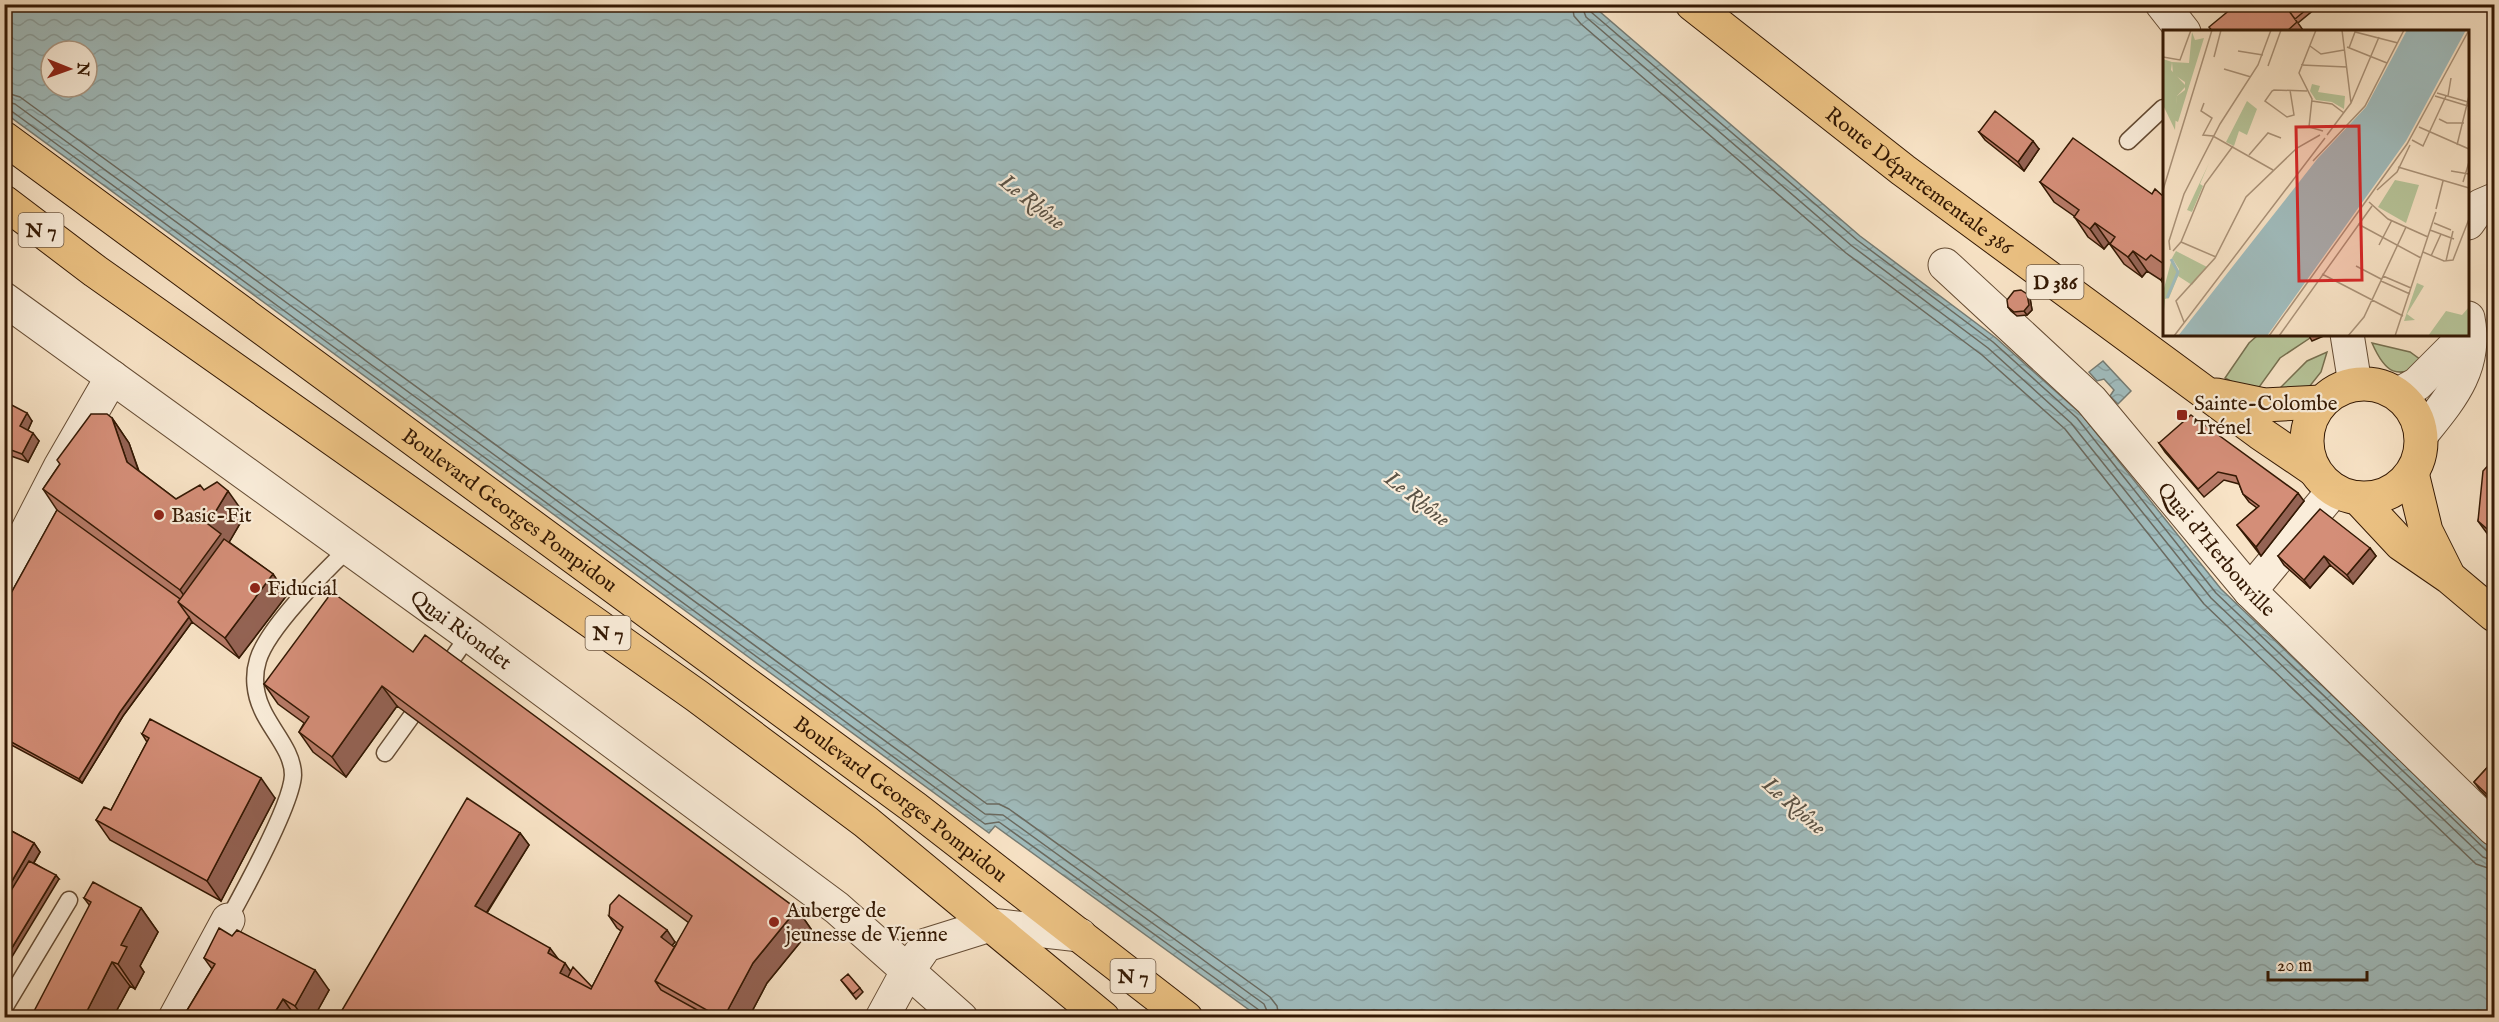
<svg xmlns="http://www.w3.org/2000/svg" width="2499" height="1022" font-family="'IM FELL English',serif">
  <defs>
    <pattern id="water-waves" width="16" height="10" patternUnits="userSpaceOnUse" patternTransform="scale(1.5)"><rect width="16" height="10" fill="#a0bcbd"/><path d="M0 5q4-4 8 0t8 0" fill="none" stroke="#8aa1a1"/></pattern>
  </defs>
  <rect width="100%" height="100%" fill="#f8e3c6"/>
  <filter id="stains"><feTurbulence type="fractalNoise" baseFrequency=".00333" numOctaves="4"/><feColorMatrix values="0 0 0 0 .2 0 0 0 0 .09 0 0 0 0 .02 0 0 0 .5 -.17"/></filter>
  <radialGradient id="worn" r=".72"><stop offset=".6" stop-color="#630" stop-opacity="0"/><stop offset="1" stop-color="#630" stop-opacity=".3"/></radialGradient>
  <path fill="#b7c59a" stroke="#766f4f" stroke-width="1.5" d="M2258,335H2309L2310,338L2280,358L2257,390L2242,387L2225,378L2249,343Z
    M2372,343L2410,352L2428,365C2396,378 2386,375 2372,343Z
    M2327,352L2321,372L2309,387L2275,393L2307,361Z"/>
  <path fill="url(#water-waves)" stroke="#757b73" stroke-width="1.5" fill-rule="evenodd" d="M5,5H1592L1860,236L1996,338L2081,414L2221,589L2494,850V1017H1259L995,826L989,833L5,113ZM51,51H87V87H51Z
    M2103,361L2131,391L2118,404L2110,396L2114,390L2104,379L2097,381L2089,372Z"/>
  <g fill="none" stroke-linecap="round" stroke-linejoin="round">
    <path stroke="#6a6a60" stroke-width="1.5" d="M1572,4L1574,16L1581,24L1846,253L1982,355L2065,429L2204,604L2476,864L2494,870
      M1581,4L1586,17L1852,246L1988,348L2071,423L2211,598L2483,857L2494,861
      M1589,4L1591,12L1857,240L1993,342L2077,418L2216,593L2488,852L2494,854
      M4,92L20,97L987,804H999L1009,809L1270,997L1277,1006L1279,1018
      M4,101L15,104L985,814L1003,815L1264,1004L1270,1018
      M4,109L10,110L985,824L999,822L1259,1010L1262,1018"/>
    <g stroke="#654c34" stroke-width="19">
      <path id="lane" d="M2128,141L2163,108L2164,110
        M450,662L469,635
        M385,753L411,717
        M228,920C244,891 292,804 293,775C293,751 271,730 262,709C255,694 253,676 258,660C267,629 324,572 349,548
        M4,1008L69,900"/>
    </g>
    <g stroke="#654c34" stroke-width="35">
      <g id="street">
        <path d="M2162,4L2184,32"/>
        <path d="M2468,223L2480,206L2494,200"/>
        <path id="s1" d="M1945,265L2091,400L2250,591L2494,829"/>
        <path id="s2" d="M4,299L469,635L837,908L961,1018"/>
        <path d="M2347,334L2355,384"/>
        <path d="M2399,394L2417,384L2467,334"/>
        <path d="M2421,435C2450,399 2478,368 2468,318"/>
        <path d="M4,576L60,467L112,377"/>
        <path d="M2250,591L2334,490"/>
        <path d="M175,1018L228,920"/>
        <path d="M882,1018L907,972L926,945L990,925L1080,935"/>
      </g>
    </g>
    <g stroke="#341904" stroke-width="35">
      <g id="primary">
        <path id="s3" d="M1692,4L1903,170L2260,433L2313,469"/>
        <path id="s4" d="M4,138L915,808L1186,1018"/>
        <path d="M4,202L95,271L697,696L866,822L1103,1018"/>
        <circle cx="2364" cy="441" r="57"/>
        <path d="M2216,395L2264,405L2321,402"/>
        <path d="M2412,473L2426,531L2447,573"/>
        <path d="M2358,498L2401,544L2449,577L2494,615"/>
      </g>
    </g>
    <use href="#lane" stroke="#faedda" stroke-width="16"/>
    <use href="#street" stroke="#faedda" stroke-width="33"/>
    <use href="#primary" stroke="#ecc283" stroke-width="33"/>
  </g>
  <path fill="#b67a67" stroke="#341904" stroke-width="1.5" d="M2237,4H2321L2298,23L2303,30L2302,32H2212Z
    M1979,132L2039,149L2024,171L1985,140Z
    M2040,182L2152,194L2164,197V285L2161,280L2147,271L2142,277L2124,264L2109,243L2104,249L2088,237L2074,216L2054,202Z
    M2030,298L2032,310L2027,315L2017,316L2011,311L2008,307Z
    M2308,334H2326V335L2312,341Z
    M4,401L32,421L28,430L39,441L28,462L11,456L4,470Z
    M112,418L129,443L139,471L176,499L204,490L245,515L229,542L273,574L287,595L239,658L192,622L123,716L82,783L4,741V606L57,510L43,489L60,464Z
    M2159,443L2304,501L2261,556L2237,525L2257,508L2249,502L2243,494L2239,484L2224,480L2204,497L2165,452Z
    M2494,459V543L2478,521Z
    M2370,548L2376,556L2353,584L2330,565L2310,588L2284,565L2278,556Z
    M413,652L797,909L811,929L767,983L749,1017H338L520,833L529,845L487,913L559,960L571,971L592,987L621,931L617,928L609,916L675,942L672,945L674,947L677,943L689,923L397,706L346,777L313,752L299,732L304,723L278,704L264,684Z
    M142,734L275,798L221,901L110,840L96,820L111,810L147,742Z
    M2494,760V804L2480,790L2474,782Z
    M4,827L34,843L40,852L34,863L59,879L10,893L4,890Z
    M84,898L141,908L158,932L140,966L144,972L135,989L130,986L113,1017L90,906Z
    M232,936L329,990L314,1017H183L212,969L204,958Z
    M841,980L860,988L863,992L856,999Z"/>
  <path fill="#946354" stroke="#341904" stroke-width="1.5" d="M2033,141L2039,149L2024,171L2018,162Z
    M2095,223L2109,243L2104,249L2090,229Z
    M2133,251L2147,271L2142,277L2128,257Z
    M2027,294L2030,298L2032,310L2027,315L2024,311Z
    M27,413L32,421L26,434L20,426Z
    M112,418L129,443L144,487L127,462Z
    M33,433L39,441L28,462L22,454Z
    M6,448L11,456L4,470V450Z
    M228,491L245,515L228,544L194,610L180,590L208,524Z
    M2298,493L2304,501L2261,556L2256,547Z
    M2370,548L2376,556L2353,584L2347,575Z
    M2324,556L2330,565L2310,588L2304,580Z
    M273,574L287,595L239,658L225,638Z
    M189,617L192,622L123,716L82,783L79,779L120,712Z
    M382,686L397,706L346,777L332,757Z
    M261,778L275,798L221,901L207,881Z
    M520,833L529,845L483,918L475,906Z
    M34,843L40,852L14,896L8,888Z
    M56,875L59,879L4,970V961Z
    M141,908L158,932L140,966L144,972L135,989L118,964L121,945Z
    M797,909L811,929L767,983L749,1017H724L753,963Z
    M667,930L675,942L669,949L661,937Z
    M550,948L559,960L548,953Z
    M112,962L130,986L113,1017H87L85,1015Z
    M565,963L573,975L570,983L560,973Z
    M315,970L329,990L314,1017H303L295,1006Z
    M283,999L296,1017H272Z"/>
  <path fill="#d48e78" stroke="#341904" stroke-width="1.5" d="M2237,4H2284L2297,22L2286,32H2213L2209,27Z
    M2287,4H2313L2295,19L2285,6Z
    M1995,111L2033,141L2018,162L1979,132Z
    M2073,138L2152,194L2155,189L2164,197V264L2151,255L2146,260L2133,251L2128,257L2110,244L2115,237L2095,223L2090,229L2074,217L2079,210L2040,182Z
    M2164,275V283L2161,280Z
    M2021,290L2027,294L2029,305L2024,311L2014,312L2008,307L2007,300L2014,291Z
    M4,401L27,413L20,426L33,433L22,454L6,448L4,450Z
    M91,414H107L112,418L127,462L176,499L200,485L204,490L217,482L228,491L208,524L221,534L180,590L43,489L60,464L57,460Z
    M2191,415L2298,493L2256,547L2237,525L2259,506L2243,494L2236,476L2218,472L2198,489L2159,443Z
    M2494,459V535L2478,521L2483,471Z
    M2320,509L2370,548L2347,575L2324,556L2304,580L2278,556Z
    M57,510L180,599L178,602L189,617L120,712L79,779L4,738V606Z
    M224,539L273,574L225,638L178,602Z
    M332,592L413,652L425,635L797,909L753,963L724,1017H719L655,981L692,916L382,686L332,757L299,732L309,717L264,684Z
    M150,719L261,778L207,881L96,820L104,807L111,810L149,738L142,734Z
    M2494,760V801L2474,782Z
    M467,798L520,833L475,906L550,948L548,953L565,963L560,973L591,989L623,927L609,916L610,905L619,895L667,930L661,937L674,947L677,943L655,981L661,990L710,1017H338Z
    M4,827L34,843L8,888L4,885Z
    M29,861L56,875L4,961V902Z
    M93,882L141,908L121,945L127,947L118,964L112,962L85,1015L89,1017H31L91,902L84,898Z
    M219,928L232,936L237,930L315,970L295,1006L283,999L272,1017H183L215,964L204,958Z
    M573,967L592,987L591,989L568,977Z
    M848,974L860,988L853,994L841,980Z"/>
  <g fill="#8f2418" stroke="#faedda" stroke-width="2">
    <rect x="2176" y="409" width="12" height="12" rx="3"/>
    <circle cx="159" cy="515" r="6"/>
    <circle cx="255" cy="588" r="6"/>
    <circle cx="774" cy="922" r="6"/>
  </g>
  <g text-anchor="middle" stroke-width="4.5" stroke-linejoin="round" paint-order="stroke">
    <g fill="#faedda" stroke="#6f5944" stroke-width="1.5">
      <rect x="18.5" y="213" width="45" height="34" rx="4.5"/>
      <rect x="2026.5" y="265" width="57" height="34" rx="4.5"/>
      <rect x="585.5" y="616" width="45" height="34" rx="4.5"/>
      <rect x="1110.5" y="959" width="45" height="34" rx="4.5"/>
    </g>
    <g font-size="20" font-weight="bold" fill="#341904">
      <text x="41" y="237">N 7</text>
      <text x="2055" y="289">D 386</text>
      <text x="608" y="640">N 7</text>
      <text x="1133" y="983">N 7</text>
    </g>
    <g font-size="21" fill="#341904" stroke="#faedda">
      <text dy="7" stroke="none"><textPath href="#s3" startOffset="288">Route Départementale 386</textPath></text>
      <text dy="7" stroke="none"><textPath href="#s4" startOffset="628">Boulevard Georges Pompidou</textPath></text>
      <text dy="7" stroke="none"><textPath href="#s1" startOffset="394">Quai d'Herbouville</textPath></text>
      <text dy="7" stroke="none"><textPath href="#s2" startOffset="564">Quai Riondet</textPath></text>
      <text dy="7" stroke="none"><textPath href="#s4" startOffset="1114">Boulevard Georges Pompidou</textPath></text>
    </g>
    <g font-size="21" fill="#341904" stroke="#faedda" text-anchor="start">
      <text x="2194" y="410">Sainte-Colombe<tspan x="2194" dy="24">Trénel</tspan></text>
      <text x="171" y="522">Basic-Fit</text>
      <text x="267" y="595">Fiducial</text>
      <text x="786" y="917">Auberge de<tspan x="786" dy="24">jeunesse de Vienne</tspan></text>
    </g>
    <g font-size="22" font-style="italic" fill="#5a5245" stroke="#faedda">
      <text transform="translate(1033 201) rotate(38)" y="8">Le Rhône</text>
      <text transform="translate(1418 498) rotate(38)" y="8">Le Rhône</text>
      <text transform="translate(1795 805) rotate(41)" y="8">Le Rhône</text>
    </g>
  </g>
  <g transform="translate(2163 30)">
    <rect width="306" height="306" fill="#f8e3c6"/>
    <path d="M29,2L32,10L41,8L15,92L11,90L14,66L22,60V52L10,44L9,32L26,33ZM13,221L44,237L29,255L15,246L16,239L9,228ZM258,241L254,253L261,256L244,284L252,290L241,291Z" fill="#b7c59a"/>
    <path d="M0,29L9,32L8,40L23,56L14,66L12,100L0,75ZM46,133L37,154L40,156L29,182L24,180ZM9,228L16,244L6,268L2,269V280L0,262ZM306,277V306H265L283,281L299,285Z" fill="#b7c59a"/>
    <path d="M84,71L94,79L84,105L76,101L71,116L63,112Z" fill="#b7c59a"/>
    <path d="M149,54L157,56L155,62L182,66L181,79L169,72L153,70L147,61ZM232,150L256,155L243,193L215,177Z" fill="#b7c59a"/>
    <path d="M244,0H303L243,111L104,306H15L155,128L203,77Z" fill="#a0bcbd"/>
    <path fill="none" stroke="#a0bcbd" stroke-width="3" d="M4,268L15,242L8,229"/>
    <path fill="none" stroke="#aa9278" stroke-width="1.5" d="M153,0L136,43L149,69L146,97L160,101M147,16L158,24L181,20M184,17L224,33M186,18L192,2L235,13M75,21L100,25M0,27L17,30L28,0M51,27L58,0M138,35L184,37M105,36L118,0M61,39L88,47M127,60L131,85L124,87L102,71L109,61L111,60L144,61M274,63L305,72M272,66L305,76M285,66L288,48M149,71L169,74L181,83M41,73L38,81L49,88L40,105L50,106L110,140M188,73L216,7M276,89L284,93H301M256,97L306,119M164,105L188,73L179,0M249,110L260,116L283,66M294,115L306,66M86,125L105,103L118,108M150,131L202,76L241,0M235,137L306,158M288,141L306,144M300,152L306,132M0,160L49,0M214,160L234,142L247,115M206,172L225,189L265,207M273,179L280,151M271,193L288,200M195,194L258,228M267,200L291,209M18,212L42,154L70,116M216,215L229,190M7,220L6,211L21,164L57,94L95,35L108,0M10,221L18,212L53,227M260,222L281,231L290,230L306,189M268,226L278,204M283,231L290,201M193,236L218,249M159,244L240,286M220,246L248,258M218,251L247,264M21,292L13,271L52,228L83,167L134,118L157,105M11,306L162,108M106,306L244,114L306,0M116,306L209,176M185,306L201,287L243,197M232,306L273,182"/>
    <path fill="#d62828" fill-opacity="0.15" stroke="#d62828" stroke-width="3" d="M196,96L199,250L136,251L133,97Z"/>
    <rect width="306" height="306" fill="none" stroke="#341904" stroke-width="3"/>
  </g>
  <rect width="2499" height="1022" fill="none" stroke="#f8e3c6" stroke-width="24"/>
  <rect x="6" y="6" width="2487" height="1010" fill="none" stroke="#341904" stroke-width="3"/>
  <rect x="12" y="12" width="2475" height="998" fill="none" stroke="#341904" stroke-width="1.5"/>
  <g transform="translate(69 69) rotate(91)"><circle r="28" fill="#faedda" stroke="#ab9884" stroke-width="1.5"/>
  <path d="M0-4.5L10 22L0 15L-10 22Z" fill="#8f2418"/>
  <text y="-9" font-size="16" font-weight="bold" text-anchor="middle" fill="#341904">N</text>
  </g>
  <path d="M2268 971v9h99v-9" fill="none" stroke="#341904" stroke-width="3"/>
  <text x="2277" y="971" font-size="18" fill="#341904" stroke="#faedda" stroke-width="4.5" paint-order="stroke">20 m</text>
  <rect width="100%" height="100%" filter="url(#stains)"/>
  <rect width="100%" height="100%" fill="url(#worn)"/>
</svg>
